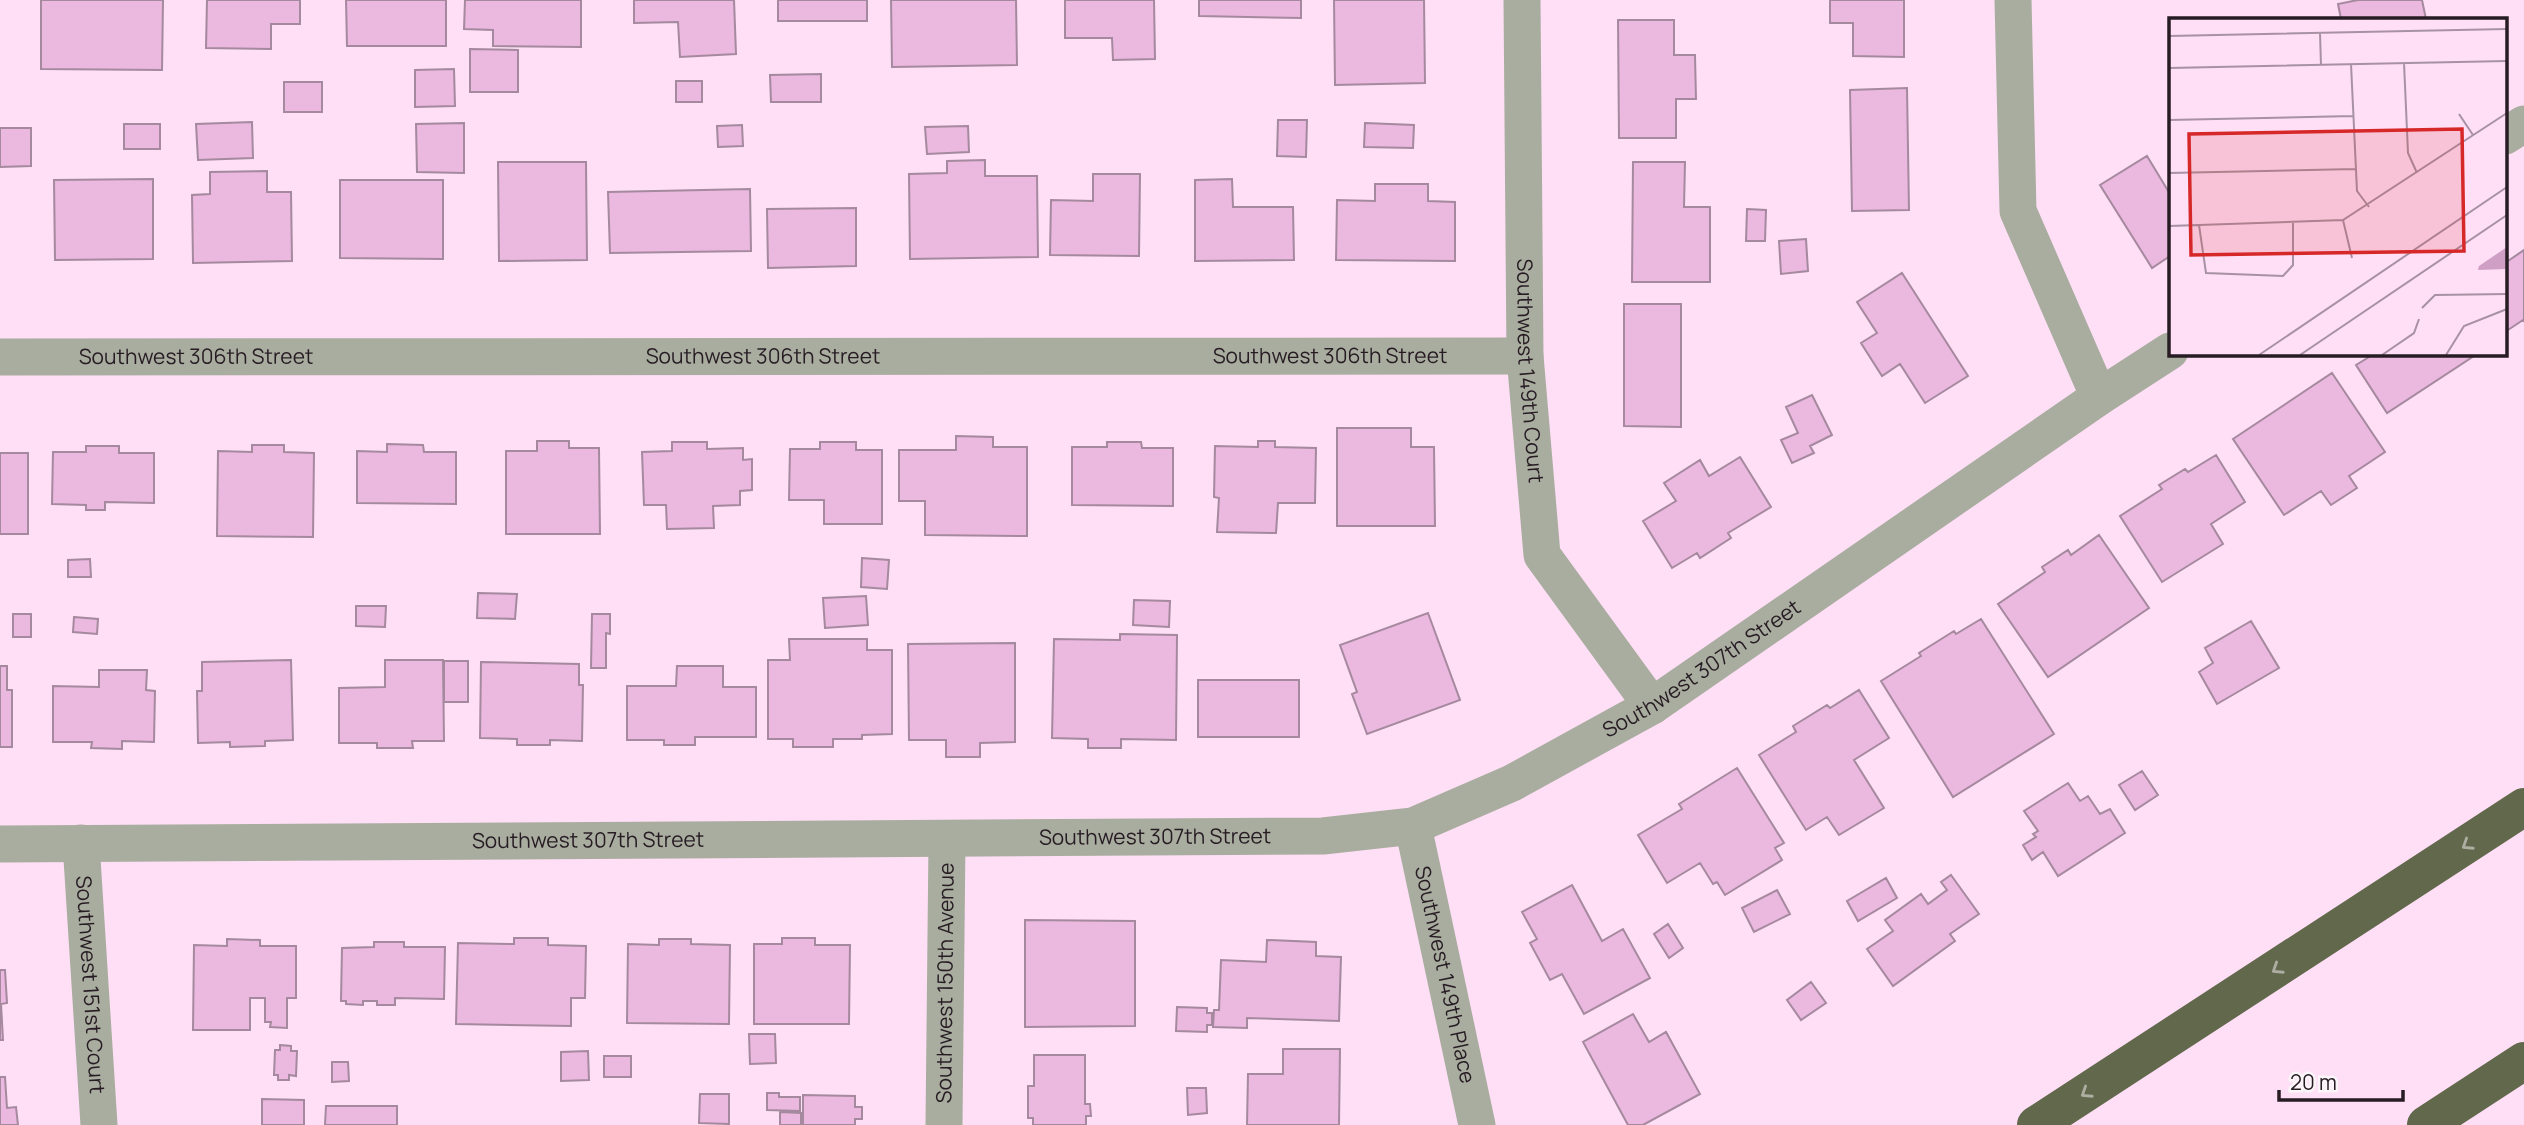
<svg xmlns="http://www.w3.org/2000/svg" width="2524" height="1125" font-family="Manrope,sans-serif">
  <rect width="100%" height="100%" fill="#fedff6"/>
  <path fill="#ebb8df" stroke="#a5899e" stroke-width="2" d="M41,0H163L162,70L41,69Z
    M207,0H300V24H271V49L206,48Z
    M346,0H446V46H347Z
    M465,0H581V47L493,46V30L464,29Z
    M634,0H734L736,54L680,57L678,22L634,23Z
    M778,0H867V21H778Z
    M891,0H1016L1017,65L892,67Z
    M1065,0H1154L1155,59L1113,60L1112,38H1065Z
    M1199,0H1301V18L1199,16Z
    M1334,0H1424L1425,83L1335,85Z
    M1830,0H1904V57L1853,56V23H1830Z
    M2358,0H2422L2426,19H2341L2338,4Z
    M1618,20H1674V55H1695L1696,99H1676V138H1619Z
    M470,49L518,50V92H470Z
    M454,69L455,106L415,107V70Z
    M821,74V102H771L770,75Z
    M676,81H702V102H676Z
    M284,82H322V112H284Z
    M1907,88L1909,210L1852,211L1850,90Z
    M1278,120H1307L1306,157L1277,156Z
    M252,122L253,158L198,160L196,124Z
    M464,123V173L417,172L416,124Z
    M1365,123L1414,125L1413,148L1364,147Z
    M124,124H160V149H124Z
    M742,125L743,146L718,147L717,126Z
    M968,126L969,152L927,154L925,127Z
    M0,128H31V166L0,167Z
    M2147,156L2170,194V256L2152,268L2100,185Z
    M985,160V176H1037L1038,257L910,259L909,174L947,173V161Z
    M498,162H586L587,260L499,261Z
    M1633,162H1685L1684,207H1710V282H1632Z
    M267,171V192H291L292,261L193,263L192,195L210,194V172Z
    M1093,174H1140L1139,256L1050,255L1051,200L1093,201Z
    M153,179V259L55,260L54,180Z
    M1232,179L1233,207H1293L1294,260L1195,261V180Z
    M340,180H443V259L340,258Z
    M1375,184H1428V201L1455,202V261L1336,260L1337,200L1375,201Z
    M750,189L751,251L610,253L608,192Z
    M856,208V266L768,268L767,209Z
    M1747,209L1766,210L1765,241H1746Z
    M1806,239L1808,271L1781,274L1779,241Z
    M2524,250V321L2523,320L2505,332V263Z
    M1902,273L1968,376L1925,403L1900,364L1882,376L1861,343L1877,333L1857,302Z
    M1624,304H1681V427L1624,426Z
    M2374,354H2477L2387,413L2356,365Z
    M2332,373L2385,452L2349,476L2357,488L2331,505L2321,491L2284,515L2233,439Z
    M1812,395L1832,435L1810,446L1814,453L1792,463L1781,440L1798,433L1786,407Z
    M1337,428H1411V447H1434L1435,526H1337Z
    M956,436L993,437V447H1027V536L925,535V501H899V450H956Z
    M537,441H569V448H599L600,534H506V451H537Z
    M1258,441H1275V447L1316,448L1315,503H1278L1276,533L1217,532L1219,498L1214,497L1215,446L1258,447Z
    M672,442H707V449L743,448V460L752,459V490L740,491V505L713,506L714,528L667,529L666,505H644L642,452L672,451Z
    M820,442H856V450H882V524H824V500H789L790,449H820Z
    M1107,442H1141L1142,448H1173V506L1072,505V447H1107Z
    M387,444L423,445L424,452H456V504L357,503V451L387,452Z
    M252,445H284V452L314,453L313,537L217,536L218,451L252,452Z
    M86,446H119V453H154V503L105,502V510H86V505L52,504L53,452H86Z
    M0,453H28V534H0Z
    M2216,455L2245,502L2211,524L2223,544L2162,582L2120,516L2162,489L2159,485L2185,469L2188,472Z
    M1740,457L1771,507L1728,533L1731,538L1700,558L1697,553L1672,568L1643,521L1676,501L1664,483L1700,460L1709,476Z
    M2099,535L2149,608L2048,677L1998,604L2045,572L2042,567L2068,550L2071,555Z
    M862,558L889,560L887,589L861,587Z
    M90,559L91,577H68V560Z
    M478,593L517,594L515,619L477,618Z
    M866,596L868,625L825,628L823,598Z
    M1134,600L1170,601L1169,627L1133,625Z
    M356,606H386L385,627L356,626Z
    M1428,613L1460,700L1367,734L1352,694L1357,692L1340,645Z
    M13,614H31V637H13Z
    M592,614H610V634L606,633V668H591Z
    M74,617L98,619L97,634L73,632Z
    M1981,619L2054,734L1953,797L1881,681L1921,656L1919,653L1954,631L1956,634Z
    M2251,621L2279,668L2217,704L2199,672L2213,663L2205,648Z
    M1120,634L1177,635L1176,740L1121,739V748H1088V739L1052,738L1054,639L1120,640Z
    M789,639H867V650H892V734L862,735V739H833V747H793V739H768V660H790Z
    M1015,643V742L980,743V757H946V740H909L908,644Z
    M291,660L293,740L265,741V746L230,747V742L198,743L197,691H202V662Z
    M385,660H443L444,741H412L413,748H377V743H339V688L385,687Z
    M444,661H468V702H444Z
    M481,662L579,664V685H583L582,741L550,740V745H517V739L480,738Z
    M0,666H7V690H12V747H0Z
    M677,666H723V687H756V737H695V745H664V740H627V686H676Z
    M99,670H147L146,690L155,691L154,742L122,741V749L91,748L92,742H53V686L99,687Z
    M1198,680H1299V737H1198Z
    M1859,690L1889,738L1854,760L1884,808L1839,835L1827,817L1806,830L1759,755L1796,732L1793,726L1827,705L1830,708Z
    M1737,768L1784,843L1775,848L1782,860L1725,895L1717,882L1713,884L1700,863L1667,883L1638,835L1682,809L1679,804Z
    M2142,771L2158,795L2135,810L2119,785Z
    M2068,783L2080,801L2088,796L2100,814L2110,809L2125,833L2058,876L2043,852L2032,860L2023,845L2036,837L2033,834L2038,831L2024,811Z
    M1951,875L1979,914L1950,934L1955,941L1893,986L1867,949L1893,931L1885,920L1921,894L1928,904L1947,890L1941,882Z
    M1886,878L1897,898L1858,921L1847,901Z
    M1572,885L1602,941L1623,929L1650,978L1584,1014L1562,974L1550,980L1530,943L1537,939L1522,912Z
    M1777,890L1790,914L1754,932L1742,908Z
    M1025,920L1135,921V1026L1025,1027Z
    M1668,924L1683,948L1669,958L1654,934Z
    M514,938H548V945L586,946L585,998H571V1026L456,1024L458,943L514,944Z
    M782,938H815V945H850L849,1024H754V944H782Z
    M227,939L260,940V946H296V998H287V1028L270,1027L271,1022H265V998H250V1030H193L194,945L227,946Z
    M659,939H691V944L730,945L729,1024L627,1023L628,944L659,945Z
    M1267,940L1316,942V956L1341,957L1339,1021L1247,1018V1028L1213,1027L1214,1010H1219L1221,960L1266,962Z
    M374,942H404V947H445L444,999L395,998V1005H377V1001H363V1005L346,1004V1001H341L342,948L374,947Z
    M0,970H5L7,1003L1,1004L3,1040H0Z
    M1811,982L1826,1003L1801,1020L1787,1000Z
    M1177,1007L1207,1008V1013H1212V1025H1207V1032L1176,1031Z
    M1633,1014L1649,1042L1666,1032L1700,1094L1643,1125H1628L1583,1042Z
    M749,1034H775L776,1063L750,1064Z
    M280,1045L291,1046V1051H297L296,1076L289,1075V1080H278V1075H274L275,1050H280Z
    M1283,1049H1340L1339,1125H1247L1248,1074H1283Z
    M588,1051L589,1080L561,1081V1052Z
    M1034,1055H1085V1104H1090L1091,1116H1086V1125H1033V1118H1028V1086H1034Z
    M604,1056H631V1077H604Z
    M332,1062H348L349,1081L332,1082Z
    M0,1077H5L7,1108L16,1107L18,1125H0Z
    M1187,1088H1206L1207,1113L1188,1115Z
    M767,1093H779V1097H800V1111L767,1110Z
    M700,1094H729V1124L699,1123Z
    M803,1095L855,1096V1107H862V1119H855V1125H803Z
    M262,1099L304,1100V1125H262Z
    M326,1106H397V1125H325Z
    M780,1112L801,1113V1125H780Z"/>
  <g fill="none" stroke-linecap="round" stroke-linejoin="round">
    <g stroke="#a9ad9f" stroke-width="37">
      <path id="s1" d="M1522,0L1525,356L1542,555L1652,706"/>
      <path d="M2013,0L2018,211L2099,397"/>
      <path d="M2505,136L2524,124"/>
      <path id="s2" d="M0,357L1525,356"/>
      <path id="s3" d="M1413,826L1477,1125"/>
      <path id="s4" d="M81,843L99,1125"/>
      <path id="s5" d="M0,844L1323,836L1413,826L1512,783L1652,706L2099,397L2170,351"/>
      <path id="s6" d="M944,1125L947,840"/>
    </g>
    <path stroke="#61684b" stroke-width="38" d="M2036,1125L2524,807
      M2426,1125L2524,1061"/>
  </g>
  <defs><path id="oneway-chevron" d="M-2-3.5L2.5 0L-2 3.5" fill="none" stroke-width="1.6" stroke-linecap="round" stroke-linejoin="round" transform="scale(1.75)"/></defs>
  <g stroke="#aeaea2">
    <use href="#oneway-chevron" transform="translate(2467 845) rotate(147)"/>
    <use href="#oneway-chevron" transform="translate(2277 969) rotate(147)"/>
    <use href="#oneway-chevron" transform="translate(2086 1093) rotate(147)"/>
  </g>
  <g text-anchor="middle" stroke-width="5" stroke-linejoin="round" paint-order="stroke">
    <g font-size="21" fill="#271c24" stroke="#fbf5f9">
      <text dy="7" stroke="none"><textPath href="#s2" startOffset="1330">Southwest 306th Street</textPath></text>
      <text dy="7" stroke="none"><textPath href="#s2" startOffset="196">Southwest 306th Street</textPath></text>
      <text dy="7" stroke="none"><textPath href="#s2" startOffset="763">Southwest 306th Street</textPath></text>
      <text dy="7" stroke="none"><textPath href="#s1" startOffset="371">Southwest 149th Court</textPath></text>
      <text dy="7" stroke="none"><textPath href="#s5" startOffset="1743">Southwest 307th Street</textPath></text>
      <text dy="7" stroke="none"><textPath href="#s5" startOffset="1155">Southwest 307th Street</textPath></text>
      <text dy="7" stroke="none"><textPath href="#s5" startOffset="588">Southwest 307th Street</textPath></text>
      <text dy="7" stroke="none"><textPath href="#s3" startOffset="152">Southwest 149th Place</textPath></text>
      <text dy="7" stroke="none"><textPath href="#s6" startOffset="142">Southwest 150th Avenue</textPath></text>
      <text dy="7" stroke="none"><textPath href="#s4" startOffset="142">Southwest 151st Court</textPath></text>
    </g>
  </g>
  <g transform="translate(2169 18)">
    <rect width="338" height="338" fill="#fedff6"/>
    <path d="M338,229V251L309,252L310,248Z" fill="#d09fc5"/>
    <path fill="none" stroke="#a891a2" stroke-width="2" d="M151,15L152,47M0,18L338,11M235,45L239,135L248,155M182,46L188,173L200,189M0,50L338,43M290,96L304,117M0,102L184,98M0,155L186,151M174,202L183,240M30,207L37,255L114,258L124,247V205M0,208L174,202L338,95M253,290L266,277L338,276M90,337L338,169M131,337L338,197M213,337L245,315L250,301M277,337L295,308L338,291"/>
    <path fill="#d62828" fill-opacity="0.15" stroke="#d62828" stroke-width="3.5" d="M293,111L295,233L22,237L20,116Z"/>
    <rect width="338" height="338" fill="none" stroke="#271c24" stroke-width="3.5"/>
  </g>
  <path d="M2279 1090v10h124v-10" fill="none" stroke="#271c24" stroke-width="3.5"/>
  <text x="2290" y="1090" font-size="21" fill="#271c24" stroke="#fbf5f9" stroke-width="5" paint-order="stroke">20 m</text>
</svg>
